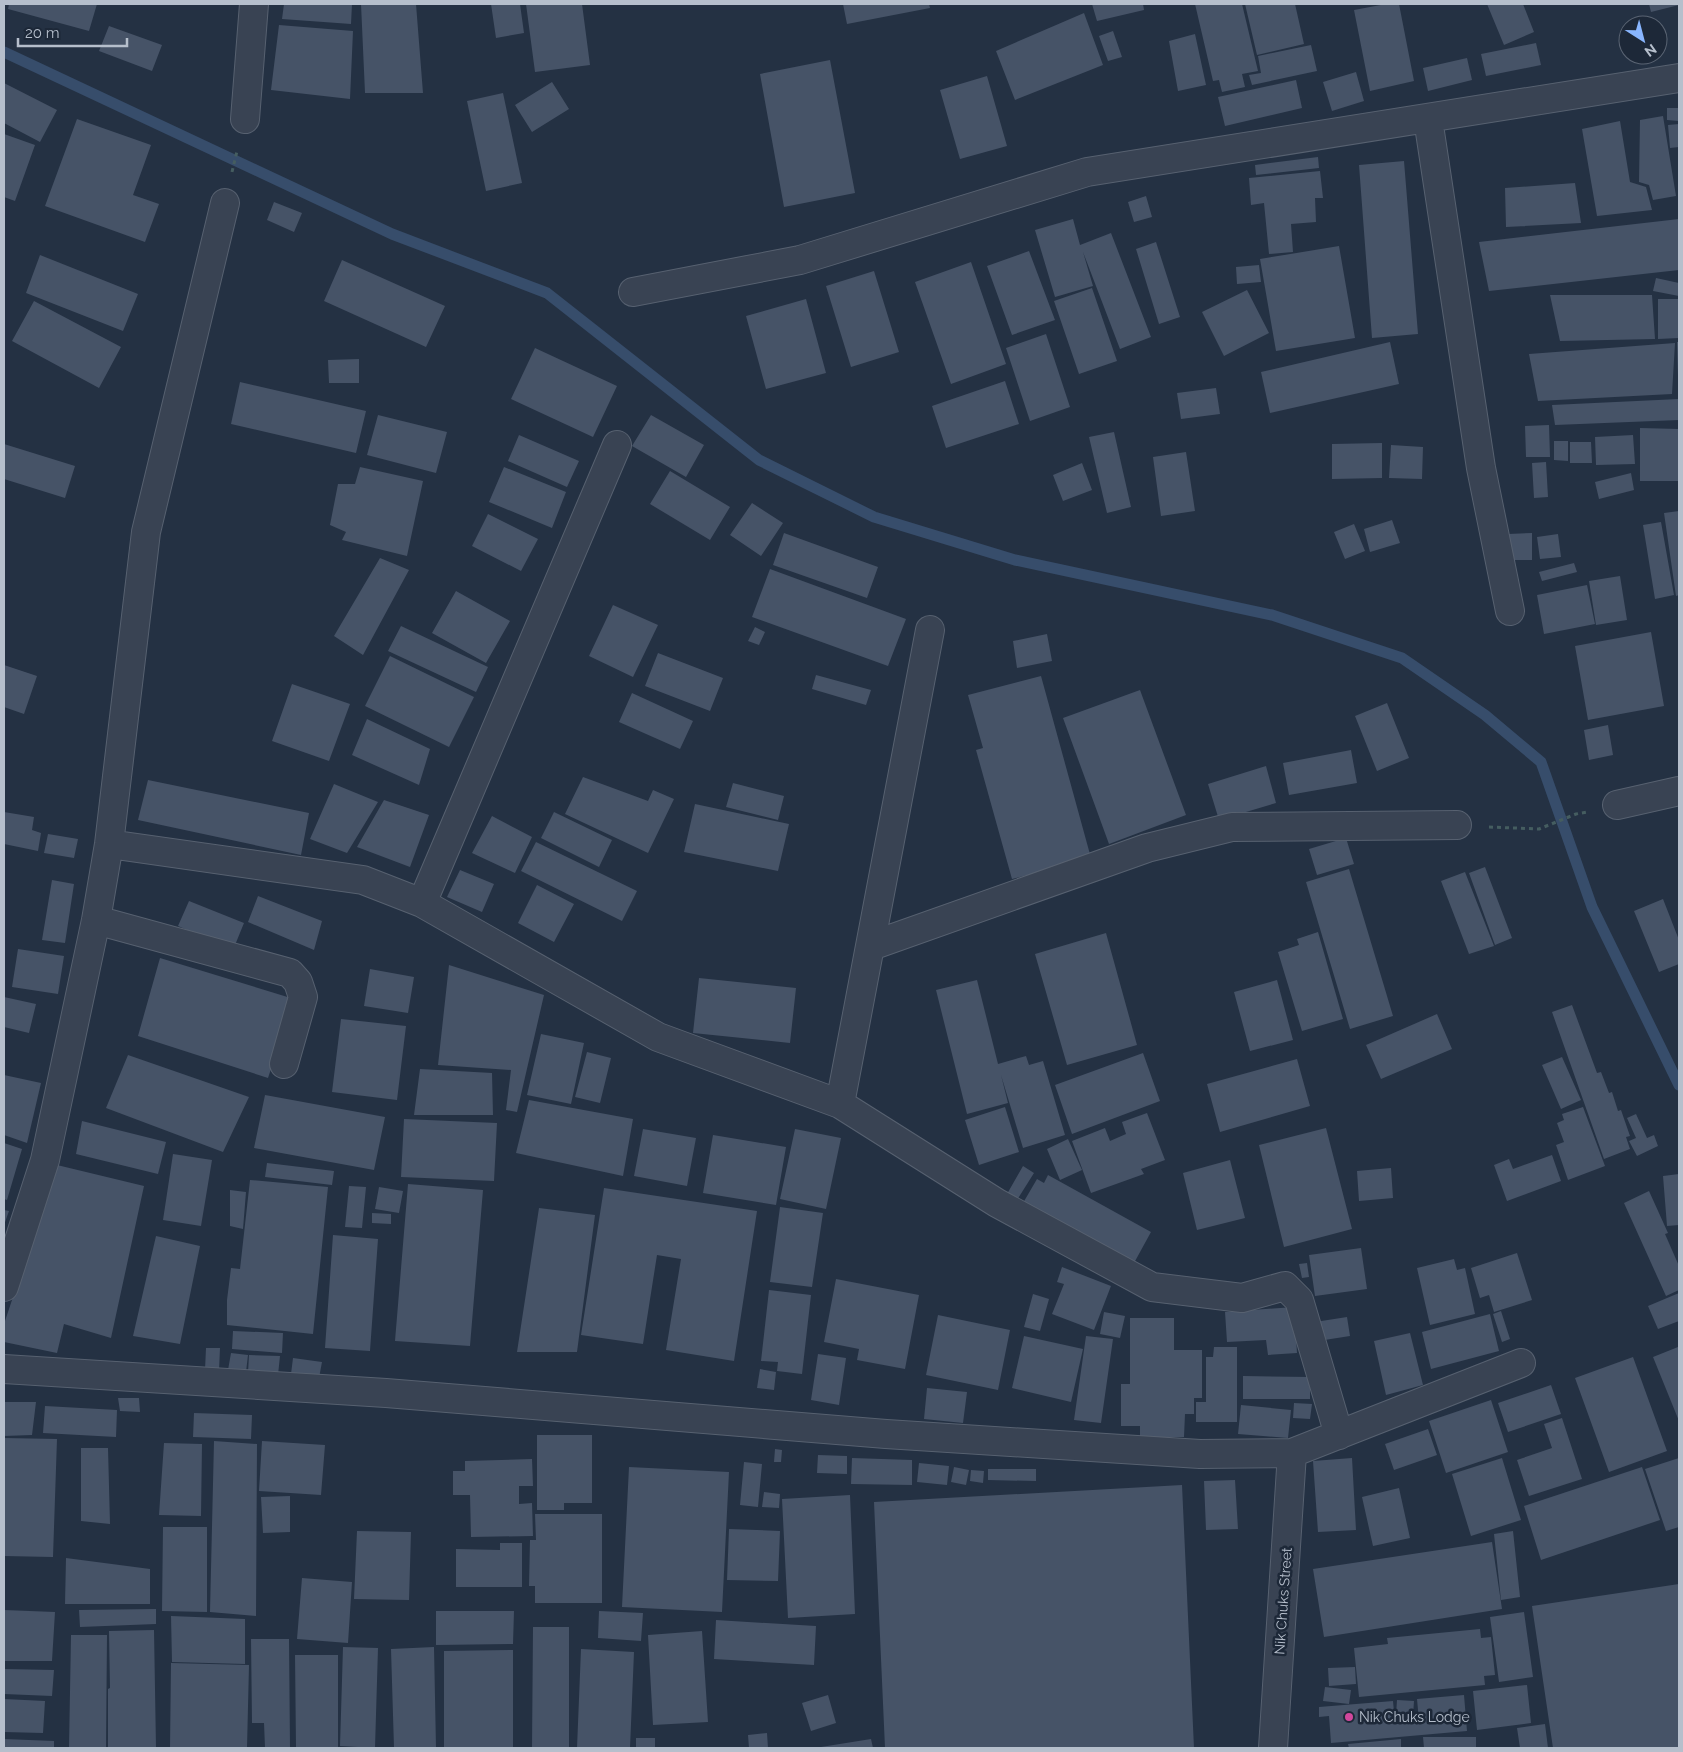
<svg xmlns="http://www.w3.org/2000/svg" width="1683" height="1752" font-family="Raleway,sans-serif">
  <rect width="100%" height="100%" fill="#243143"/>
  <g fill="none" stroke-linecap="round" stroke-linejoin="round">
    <path stroke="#374d6b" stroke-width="11" d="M4,52L392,234L547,293L759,460L874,517L1015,560L1272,615L1402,658L1485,715L1541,762L1592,907L1679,1085"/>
  </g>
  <path fill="#465367" d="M9,4H97L89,31L8,9Z
    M284,4H352L351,24L282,19Z
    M361,4H416L423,93H365Z
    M491,4H520L524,33L496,38Z
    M526,4H582L590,65L535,72Z
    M843,4H929L930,8L847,24Z
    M1092,4H1143L1144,10L1097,21Z
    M1195,4H1242L1258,71L1242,74L1245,87L1222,92L1219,80L1213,81Z
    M1245,4H1295L1304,44L1257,55Z
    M1386,4H1399L1414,81L1370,91L1354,10Z
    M1487,4H1523L1534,32L1504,45Z
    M1649,4H1679V5L1651,12Z
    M1084,13L1103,65L1015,100L996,51Z
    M279,25L353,31L350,99L271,90Z
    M109,26L162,45L152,71L99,51Z
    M1113,31L1122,57L1108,61L1099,36Z
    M1195,34L1206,85L1178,91L1169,41Z
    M1536,43L1541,65L1486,76L1481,54Z
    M1311,45L1317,71L1252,85L1249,75L1261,73L1258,56Z
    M1467,58L1472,80L1428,91L1423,68Z
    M830,60L855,193L784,207L760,74Z
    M1356,72L1364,101L1332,111L1323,82Z
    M987,76L1007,146L960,159L940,90Z
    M1296,80L1302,108L1225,126L1218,97Z
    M552,82L569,109L532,132L515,105Z
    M4,83L57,110L40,142L4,123Z
    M503,93L522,183L486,191L467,101Z
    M1667,108H1679V121L1667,120Z
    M1663,116L1676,196L1653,200L1649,185L1639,182L1640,120Z
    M77,119L151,145L133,195L159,204L145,242L45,206Z
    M1620,121L1630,182L1646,187L1652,210L1597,216L1582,129Z
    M1679,124V147L1670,148L1668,125Z
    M4,134L35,145L15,201L4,197Z
    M1318,157L1319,168L1256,175L1255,165Z
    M1404,161L1418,334L1372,338L1359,165Z
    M1320,171L1323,198H1315L1316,222L1291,224L1293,252L1269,254L1264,203L1251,205L1249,178Z
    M1575,183L1581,223L1506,227L1505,188Z
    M1146,196L1152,217L1134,222L1128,202Z
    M274,202L302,213L294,232L267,220Z
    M1073,219L1080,245L1111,233L1151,337L1120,349L1083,252L1093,286L1055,297L1035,230Z
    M1679,219V270L1489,291L1479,242Z
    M1156,242L1180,317L1159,324L1136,249Z
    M1339,246L1355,338L1276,351L1260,259Z
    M1029,251L1055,320L1012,335L987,266Z
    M40,255L138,294L123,331L26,293Z
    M342,260L445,306L426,347L324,301Z
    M971,262L1006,364L951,384L915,282Z
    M1259,265L1261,282L1237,284L1236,267Z
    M874,271L899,352L851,367L826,286Z
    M1656,278L1679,283V296L1653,291Z
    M1092,288L1117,361L1079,374L1054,301Z
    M1247,290L1269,333L1224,356L1202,312Z
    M1550,295H1652L1655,339L1560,341Z
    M806,299L826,373L766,389L746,316Z
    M1658,299H1679V338L1658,339Z
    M34,301L121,347L99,388L12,341Z
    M1046,334L1070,407L1030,421L1006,348Z
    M1390,342L1399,384L1270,413L1261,372Z
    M1677,342H1679V376H1678Z
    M1675,343L1672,394L1538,401L1529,354Z
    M535,348L617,386L593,437L511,399Z
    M359,359V383H329L328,360Z
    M1005,381L1019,424L946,448L932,406Z
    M240,382L366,411L356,453L231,424Z
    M1216,388L1220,414L1181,419L1177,393Z
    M1679,399V420L1555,425L1552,405Z
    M378,415L447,432L436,473L367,455Z
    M651,415L704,445L686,477L632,446Z
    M1549,425L1550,457H1526L1525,426Z
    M1640,428L1679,429V481H1640Z
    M1114,432L1131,507L1107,513L1089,437Z
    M519,435L579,461L567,487L508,461Z
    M1633,435L1635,464L1596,465L1595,437Z
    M1554,441H1568V461L1554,460Z
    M1570,442H1591L1592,463H1570Z
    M1382,443V478L1332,479V444Z
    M4,444L75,466L65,498L4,479Z
    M1391,445L1423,447L1422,479L1389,478Z
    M1186,452L1195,511L1161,516L1153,457Z
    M1546,462L1548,497L1534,498L1532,463Z
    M1082,463L1092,490L1063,501L1053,475Z
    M360,467L423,481L407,556L342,540L346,532L330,525L338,484H355Z
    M504,467L566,492L552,528L489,502Z
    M670,471L730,507L710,540L650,504Z
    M1631,473L1634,490L1599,499L1595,482Z
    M752,503L783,523L761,556L730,535Z
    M1679,511V595L1676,596L1664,513Z
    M488,514L538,539L521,571L472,546Z
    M1392,520L1400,543L1370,552L1364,529Z
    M1661,522L1674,595L1655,599L1643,525Z
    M1354,524L1365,551L1345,559L1334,532Z
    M784,533L878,567L867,598L773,565Z
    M1532,533V560H1508V534Z
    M1558,534L1561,557L1540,559L1537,537Z
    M380,558L409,570L363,655L334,636Z
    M1574,563L1577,572L1542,581L1539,572Z
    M770,569L906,619L888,666L752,617Z
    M1620,576L1627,620L1596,625L1589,581Z
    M1587,585L1595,624L1544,634L1537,595Z
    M456,591L510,621L486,663L432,633Z
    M613,605L658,625L633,677L589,656Z
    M401,626L488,667L476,692L388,651Z
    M755,627L765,632L759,645L748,641Z
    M1651,632L1664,706L1588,720L1575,646Z
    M1047,634L1052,661L1017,668L1013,641Z
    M658,653L723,678L710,711L645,686Z
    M390,656L474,697L449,747L365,706Z
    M4,665L37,676L24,714L4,707Z
    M816,675L871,690L866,705L812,689Z
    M1041,676L1091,858L1012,879L976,750L983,748L968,695Z
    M292,684L350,704L329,761L272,741Z
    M1140,690L1186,815L1109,844L1063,718Z
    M632,693L693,721L680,749L619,722Z
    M1387,703L1409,758L1377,771L1355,716Z
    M367,719L430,749L419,785L352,755Z
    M1608,725L1613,755L1589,760L1584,730Z
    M1351,750L1357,783L1289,795L1283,763Z
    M1266,766L1276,803L1219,820L1208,784Z
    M583,777L648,801L653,790L674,799L648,853L565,814Z
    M148,780L309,813L301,855L138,820Z
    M733,783L784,796L778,820L726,807Z
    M334,784L378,802L347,853L310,839Z
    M384,800L429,815L410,867L357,847Z
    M695,804L789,824L778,871L684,852Z
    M4,812L34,817L32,830L41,833L38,851L4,844Z
    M554,812L612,840L599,867L541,838Z
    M492,816L532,837L515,873L472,853Z
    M48,834L78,839L74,858L44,853Z
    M1346,838L1354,864L1317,875L1309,849Z
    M536,842L637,891L622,921L521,871Z
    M1485,867L1512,938L1495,945L1469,873Z
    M1349,869L1393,1016L1350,1029L1306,882Z
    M460,870L494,884L482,912L447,897Z
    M1465,872L1494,946L1469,954L1441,881Z
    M52,880L74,884L65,943L42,940Z
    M537,885L574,904L554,942L518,923Z
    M258,896L322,921L314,950L248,922Z
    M1663,899L1679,940V964L1659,972L1634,911Z
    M189,901L244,923L233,950L178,926Z
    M1318,932L1343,1019L1302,1031L1278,952L1299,945L1297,939Z
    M1106,933L1137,1045L1067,1065L1035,954Z
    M18,949L64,956L58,994L12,987Z
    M160,958L294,999L268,1078L138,1036Z
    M449,965L544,995L517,1112L506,1110L511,1070L438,1065Z
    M370,969L414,977L408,1013L364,1006Z
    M699,978L796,988L790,1043L693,1033Z
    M977,980L998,1064L1026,1056L1029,1065L1043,1061L1065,1135L1023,1148L1001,1075L1008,1103L967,1114L936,990Z
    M1277,980L1293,1040L1250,1051L1234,992Z
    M4,997L36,1004L29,1033L4,1027Z
    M1572,1005L1597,1073L1601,1072L1609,1093L1612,1092L1618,1111L1621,1110L1630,1136L1626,1137L1630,1149L1604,1159L1552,1012Z
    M1437,1014L1452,1049L1381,1079L1366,1045Z
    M341,1019L406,1026L397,1100L332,1092Z
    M541,1034L584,1043L571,1104L527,1095Z
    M587,1052L611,1058L600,1103L575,1097Z
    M1143,1053L1160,1101L1072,1134L1055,1085Z
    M128,1055L249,1097L223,1152L106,1108Z
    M1562,1057L1581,1100L1561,1109L1542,1065Z
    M1297,1059L1310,1106L1220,1132L1207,1084Z
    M420,1069L492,1073L493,1115H414Z
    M4,1075L41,1083L27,1143L4,1135Z
    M265,1095L385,1117L374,1170L254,1148Z
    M529,1100L633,1119L623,1176L516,1153Z
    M1005,1107L1019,1152L979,1165L965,1120Z
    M1583,1107L1605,1166L1568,1180L1556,1145L1564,1142L1557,1123L1564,1120L1562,1114Z
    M1147,1113L1165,1160L1141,1169L1144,1174L1091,1193L1072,1141L1105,1128L1110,1141L1126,1134L1122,1122Z
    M1636,1114L1647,1138L1654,1135L1658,1146L1637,1156L1629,1141L1636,1138L1627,1118Z
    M404,1119L497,1123L494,1181L401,1177Z
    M82,1121L166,1142L158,1174L76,1154Z
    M1326,1128L1352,1229L1284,1247L1259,1145Z
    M643,1129L696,1138L687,1186L634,1176Z
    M795,1129L841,1138L826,1209L780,1199Z
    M713,1135L786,1147L776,1205L703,1193Z
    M1068,1139L1082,1170L1060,1180L1047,1149Z
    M4,1143L22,1149L7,1200L4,1199Z
    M173,1154L212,1160L201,1226L163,1220Z
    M1552,1155L1561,1181L1507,1201L1494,1165L1509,1159L1513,1169Z
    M1230,1160L1245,1218L1197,1230L1183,1173Z
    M267,1163L334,1171L332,1185L265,1177Z
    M57,1165L144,1186L111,1338L64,1324L57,1353L4,1342V1324Z
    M1023,1166L1034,1173L1017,1200L1007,1194Z
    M1391,1168L1393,1198L1359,1201L1357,1171Z
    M1679,1174V1225L1667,1226L1663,1176Z
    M1048,1175L1151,1232L1134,1263L1023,1203L1037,1179L1044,1183Z
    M250,1180L328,1187L313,1334L227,1325V1300L231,1268L240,1269Z
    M408,1184L483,1190L470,1346L395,1341Z
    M349,1186L366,1187L362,1228L345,1227Z
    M379,1187L403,1191L399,1213L375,1209Z
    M604,1188L757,1211L734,1361L666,1350L681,1259L657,1255L643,1344L581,1335Z
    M230,1190L246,1192L243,1229L230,1226Z
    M1649,1191L1668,1233L1665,1234L1679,1266V1290L1666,1296L1624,1203Z
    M780,1207L823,1213L812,1287L770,1282Z
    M539,1208L595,1215L577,1352H517Z
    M4,1210L9,1211L4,1225Z
    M372,1213L391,1214V1224L372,1223Z
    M333,1235L378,1239L370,1351L325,1348Z
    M156,1236L200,1246L180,1344L133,1336Z
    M1361,1248L1367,1289L1315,1296L1309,1255Z
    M1517,1253L1532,1300L1494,1312L1489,1295L1480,1298L1471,1268Z
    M1454,1259L1457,1270L1465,1268L1475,1314L1430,1325L1417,1268Z
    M1307,1263L1309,1277L1302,1278L1299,1264Z
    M1062,1267L1111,1286L1094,1330L1052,1314L1064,1284L1057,1282Z
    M836,1279L919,1295L905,1369L857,1360L859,1349L824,1342Z
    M769,1290L811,1295L802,1374L777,1371L778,1362L761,1361Z
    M1679,1293V1321L1658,1329L1648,1306Z
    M1033,1294L1049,1299L1040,1331L1024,1327Z
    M1294,1307L1297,1353L1268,1355L1266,1340L1227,1342L1225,1312Z
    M1501,1311L1510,1339L1502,1342L1493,1314Z
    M1104,1312L1125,1316L1120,1338L1100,1334Z
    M1490,1314L1499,1351L1431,1369L1422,1332Z
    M938,1315L1010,1330L998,1390L926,1375Z
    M1347,1317L1350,1336L1318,1341L1315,1322Z
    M1130,1318H1174V1350H1202V1398H1194V1414H1185L1184,1437H1140V1426H1121V1384H1130Z
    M233,1331L283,1333L282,1353L232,1349Z
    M1410,1333L1423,1385L1386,1395L1374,1341Z
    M1024,1336L1083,1349L1071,1402L1012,1388Z
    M1086,1336L1113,1339L1101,1423L1074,1420Z
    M1214,1347H1237V1422H1196V1402H1206V1357H1213Z
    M1678,1347L1679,1349V1421L1653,1357Z
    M206,1348H220L219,1371L205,1370Z
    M231,1353L248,1355L246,1372L228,1370Z
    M818,1354L846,1358L839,1405L811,1400Z
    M249,1355L280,1356L278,1375L248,1373Z
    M1633,1357L1667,1451L1609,1472L1575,1378Z
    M293,1358L322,1362L319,1378L291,1374Z
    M760,1369L776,1372L774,1390L757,1388Z
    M1243,1376L1310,1377V1399H1243Z
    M1551,1385L1561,1414L1508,1432L1498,1403Z
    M927,1388L967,1392L963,1423L924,1419Z
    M118,1398H139L140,1412L120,1411Z
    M1491,1400L1508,1452L1446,1473L1429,1421Z
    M4,1402H36L32,1435L4,1436Z
    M1294,1403L1312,1404L1310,1419L1293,1418Z
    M1241,1405L1291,1410L1288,1438L1238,1434Z
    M45,1406L117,1410L116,1437L43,1433Z
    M194,1413L252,1415L251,1439L193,1437Z
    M1562,1418L1582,1479L1529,1496L1517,1460L1552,1448L1544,1424Z
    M1428,1429L1437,1455L1394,1470L1385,1444Z
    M537,1435H592V1503H564V1510H537Z
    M4,1438L57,1439L53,1557L4,1556Z
    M214,1441L257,1444L256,1616L210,1612Z
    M262,1441L325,1445L321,1495L259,1491Z
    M164,1443L202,1444L201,1516L159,1515Z
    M81,1448H108L110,1524L81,1521Z
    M775,1449L782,1450L781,1462H774Z
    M818,1455L847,1456V1474L817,1473Z
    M852,1458L912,1460V1485L851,1484Z
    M1352,1458L1356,1530L1318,1532L1313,1461Z
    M1502,1458L1521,1520L1471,1536L1452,1474Z
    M1679,1458V1527L1666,1531L1645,1469Z
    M532,1459L533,1486H519V1504L532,1503L533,1536L471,1537L470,1495H453V1471H465V1461Z
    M744,1462L762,1464L758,1507L740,1505Z
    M919,1463L949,1466L947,1485L917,1482Z
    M629,1467L729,1472L722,1612L622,1607Z
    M954,1467L969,1470L966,1485L951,1482Z
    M1642,1467L1660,1520L1541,1560L1524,1506Z
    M988,1469H1036V1481L988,1480Z
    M971,1470L984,1471L983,1483L970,1481Z
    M1235,1480L1238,1529L1206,1530L1204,1481Z
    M1182,1485L1194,1748H885L874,1502Z
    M1399,1488L1410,1538L1373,1546L1362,1497Z
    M764,1492L780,1494L779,1508L762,1507Z
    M850,1495L855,1614L788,1618L782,1499Z
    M290,1496V1532L263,1533L261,1497Z
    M535,1514H602V1603H535V1586H529L530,1540H536Z
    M163,1527H207V1612L162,1611Z
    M729,1529L780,1531L778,1581L727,1580Z
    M357,1531L411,1532L409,1600L354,1599Z
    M1513,1531L1520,1597L1501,1600L1494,1534Z
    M1492,1542L1502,1609L1324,1637L1313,1569Z
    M500,1543H522V1587H456V1549L500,1550Z
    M66,1558L150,1569V1604H65Z
    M302,1578L352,1582L348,1643L297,1639Z
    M1679,1584V1748H1553L1532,1606Z
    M156,1609V1624L80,1627L79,1610Z
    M4,1610L55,1612L52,1661H4Z
    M436,1611H514L513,1644L436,1645Z
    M599,1611L643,1613L641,1641L598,1638Z
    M1524,1612L1533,1677L1499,1682L1490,1617Z
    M171,1616L245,1619V1664L172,1662Z
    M716,1620L816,1626L814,1665L714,1659Z
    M533,1627H569V1748H532Z
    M1480,1629L1481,1638L1491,1637L1495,1675L1484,1676L1485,1685L1359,1697L1354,1648L1388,1644L1387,1638Z
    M154,1630L156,1748H108V1689L110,1688L109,1631Z
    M702,1631L708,1722L653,1725L648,1635Z
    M71,1635H107L106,1748H69Z
    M251,1639H289L290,1748H265L264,1723H252Z
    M343,1647L378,1648L375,1748L340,1746Z
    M434,1647L436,1748H394L391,1649Z
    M581,1649L634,1652L630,1748H577Z
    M513,1650V1748H444V1651Z
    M295,1655H338V1748H296Z
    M171,1663L249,1665L247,1748H170Z
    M1355,1667L1356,1684L1329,1686L1328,1668Z
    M4,1669L54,1670L52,1696L4,1694Z
    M1527,1685L1531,1723L1477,1730L1473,1691Z
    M1325,1687L1351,1690L1349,1704L1323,1701Z
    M828,1695L836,1723L811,1731L802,1703Z
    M1464,1695L1467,1731L1331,1743L1329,1716L1319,1717V1707L1393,1701L1395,1723L1419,1721L1417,1699Z
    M4,1699L45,1701L43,1733L4,1732Z
    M1397,1700L1414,1701L1413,1716L1396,1715Z
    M1545,1724L1548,1748H1520L1517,1728Z
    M767,1733L768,1748H749L748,1735Z
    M1423,1737H1476V1748H1424Z
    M636,1738H655V1748H636Z
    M4,1739L54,1741V1748H4Z
    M871,1739L873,1748H821V1747Z
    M1401,1739V1748H1349L1348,1744Z"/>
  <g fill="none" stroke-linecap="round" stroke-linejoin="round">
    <g stroke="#576170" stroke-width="30">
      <path id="minor" d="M245,119L254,4
        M1428,119L1481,468L1510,611
        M633,292L800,260L1087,172L1679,78
        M1617,805L1679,791
        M109,844L363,880L422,903L658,1037L840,1104L997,1203L1152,1287L1242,1298L1285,1286L1299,1300L1339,1435
        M422,903L617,445
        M96,920L290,973L298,982L303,997L284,1064
        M871,946L1147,848L1232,827L1457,825
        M840,1104L930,630
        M4,1287L45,1160L96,920L109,844L146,532L225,203
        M4,1369L386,1393L886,1434L1200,1454L1292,1453L1521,1363
        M1273,1748L1292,1453"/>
    </g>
    <path stroke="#455d60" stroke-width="3" stroke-dasharray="4 4" stroke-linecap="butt" d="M232,172L237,151
      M1489,827L1539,829L1576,814L1587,812"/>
    <use href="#minor" stroke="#394353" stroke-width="28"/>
  </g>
  <circle fill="#d1479c" stroke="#1d2838" stroke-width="2" cx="1349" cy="1717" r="5"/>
  <g text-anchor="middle" stroke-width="5" stroke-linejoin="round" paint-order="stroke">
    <g font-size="14" fill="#b6bfcc" stroke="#1d2838">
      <text transform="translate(1283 1601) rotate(-86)" y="5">Nik Chuks Street</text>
    </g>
    <g font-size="14" fill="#b6bfcc" stroke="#1d2838" text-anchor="start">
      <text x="1359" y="1722">Nik Chuks Lodge</text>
    </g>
  </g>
  <rect width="1683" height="1752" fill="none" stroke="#b6bfcc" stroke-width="10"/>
  <g transform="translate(1643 40) rotate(144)"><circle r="24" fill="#1d2838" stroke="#5a6473"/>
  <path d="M0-4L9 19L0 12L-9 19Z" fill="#89b6ff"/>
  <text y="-8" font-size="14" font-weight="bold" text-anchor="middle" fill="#b6bfcc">N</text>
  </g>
  <path d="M18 38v8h109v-8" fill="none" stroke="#b6bfcc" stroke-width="2.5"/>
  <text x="25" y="38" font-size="15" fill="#b6bfcc" stroke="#1d2838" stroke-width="4" paint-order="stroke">20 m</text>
</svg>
